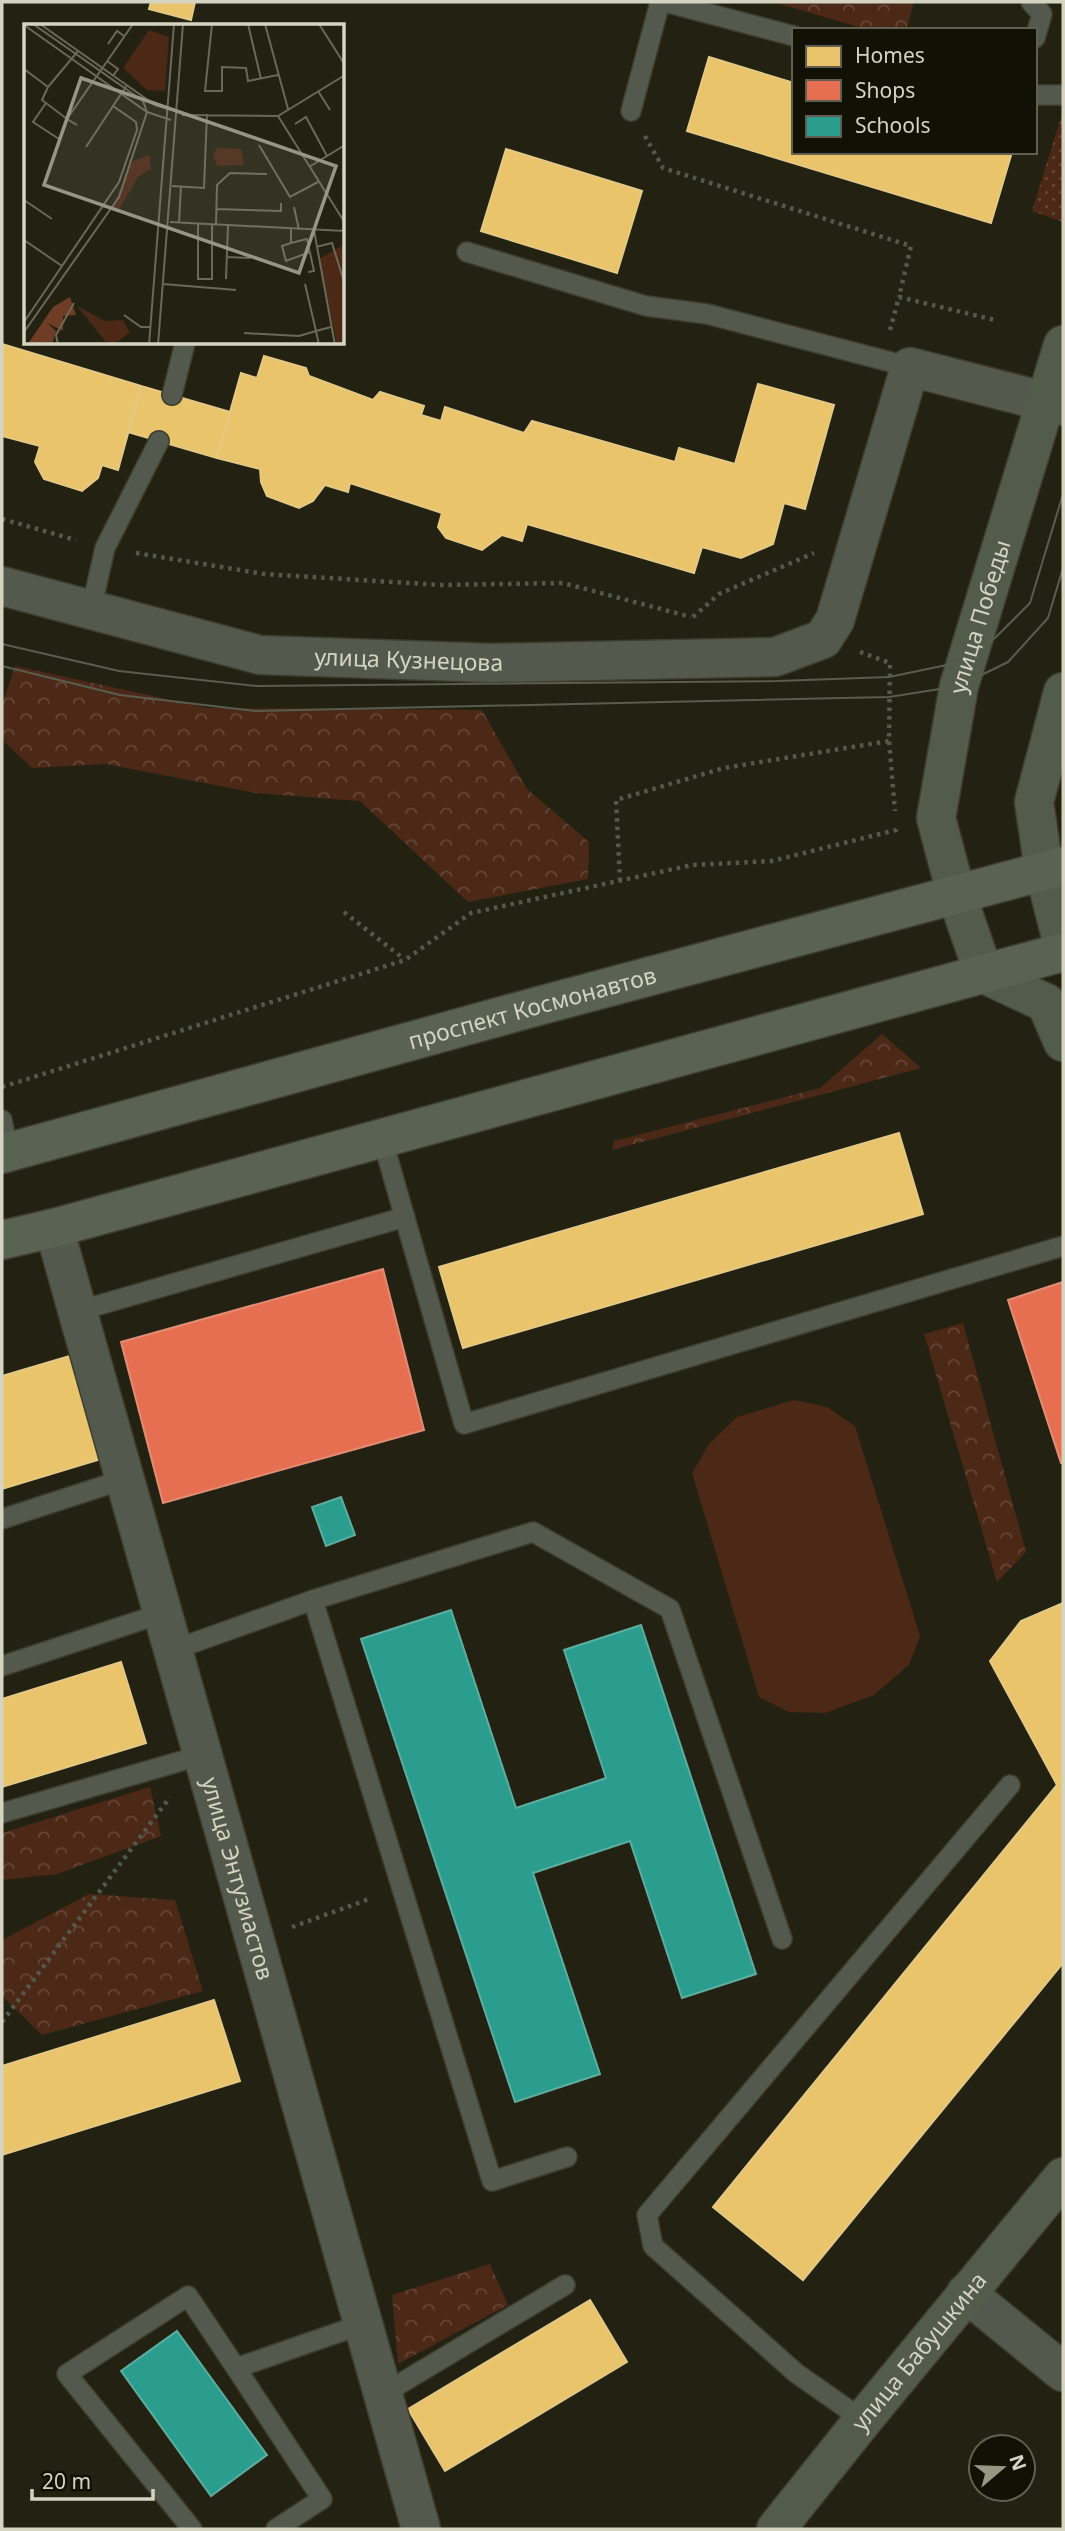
<svg xmlns="http://www.w3.org/2000/svg" width="1065" height="2531" font-family="'Noto Sans',sans-serif">
  <defs>
    <pattern id="grass-dots" width="8" height="8" patternUnits="userSpaceOnUse" patternTransform="scale(1.75)"><rect width="8" height="8" fill="#4c2817"/><path d="M2 2h.1M6 6h.1" fill="none" stroke="#654637" stroke-width="1.8" stroke-linecap="round"/></pattern>
    <pattern id="park-crowns" width="20" height="18" patternUnits="userSpaceOnUse" patternTransform="scale(1.75)"><rect width="20" height="18" fill="#4c2817"/><path d="M2 6a3 3 0 1 1 6 0M12 15a3 3 0 1 1 6 0" fill="none" stroke="#654637"/></pattern>
  </defs>
  <rect width="100%" height="100%" fill="#232212"/>
  <path fill="url(#grass-dots)" d="M1063,111V222L1032,211Z"/>
  <path fill="url(#park-crowns)" d="M773,2H914L906,30H869Z
    M15,666L208,708L482,710L527,789L589,842L588,879L468,902L360,801L256,793L106,764L32,768L2,740V705Z
    M882,1034L921,1068L612,1150L614,1141L820,1088Z
    M963,1323L1026,1552L997,1582L924,1334Z
    M150,1787L161,1836L57,1874L2,1880V1833Z
    M89,1894L175,1900L203,1991L42,2035L2,1996V1940Z
    M490,2264L508,2305L398,2364L392,2295Z"/>
  <path fill="#4c2817" d="M794,1400L827,1407L855,1426L920,1636L909,1665L874,1695L825,1713L789,1712L759,1697L692,1473L709,1444L737,1417Z"/>
  <path fill="#e9c46a" stroke="#e3c985" stroke-width="2" d="M151,2H195L191,20L149,9Z
    M709,57L794,83V152H1012L991,223L687,131Z
    M506,149L642,191L617,273L481,231Z
    M2,344L141,386L118,470L102,465L98,478L82,491L44,479L35,462L40,446L2,436Z
    M264,356L306,368L309,376L373,400L380,392L424,406L421,415L441,421L445,407L524,433L532,421L675,462L679,448L735,464L758,384L834,405L805,509L784,503L773,544L741,558L702,547L694,573L527,524L522,541L502,535L482,550L446,538L438,527L442,513L350,483L348,492L325,485L313,501L299,508L267,496L261,482L260,469L217,458L241,373L257,378Z
    M141,386L230,412L217,458L128,432Z
    M899,1133L923,1214L463,1348L439,1267Z
    M73,1355L104,1458L2,1489V1376Z
    M1063,1603V1963L803,2280L713,2207L1057,1785L990,1661L1021,1621Z
    M121,1662L146,1743L2,1787V1699Z
    M214,2000L240,2081L2,2155V2066Z
    M590,2300L627,2362L445,2471L408,2409Z"/>
  <path fill="#e76f51" stroke="#e28d73" stroke-width="2" d="M383,1269L424,1430L163,1503L121,1342Z
    M1063,1282V1463H1061L1008,1300Z"/>
  <path fill="#2a9d8f" stroke="#5dae9f" stroke-width="2" d="M341,1497L355,1535L326,1546L312,1507Z
    M451,1610L516,1808L606,1778L564,1650L641,1625L756,1974L682,1998L630,1841L533,1873L600,2074L515,2102L361,1639Z
    M177,2331L267,2455L211,2496L121,2371Z"/>
  <g fill="none" stroke-linecap="round" stroke-linejoin="round">
    <g stroke="#3e3d30" stroke-width="22">
      <path id="lane" d="M665,2L794,36
        M1031,2L1042,14L1035,38
        M1035,95H1063
        M631,111L660,2
        M467,252L646,306L707,314L910,367
        M172,395L185,343
        M91,610L105,548L159,441
        M2,1120L9,1152
        M382,1138L464,1424L1063,1246
        M78,1311L405,1217
        M2,1519L125,1479
        M313,1600L492,2181L567,2157
        M173,1650L313,1600L533,1532L670,1609L782,1939
        M2,1666L163,1613
        M2,1813L202,1755
        M383,2394L565,2285
        M863,2420L796,2373L653,2246L647,2215L1010,1785
        M192,2529L67,2374L188,2296L236,2368
        M276,2529L322,2499L236,2368L363,2324"/>
    </g>
    <g stroke="#3e3d30" stroke-width="41">
      <g id="street">
        <path id="s1" d="M2,586L260,655L492,663L775,657L823,639L835,620L910,367L1063,406"/>
        <path id="s2" d="M54,1228L421,2529"/>
        <path d="M966,2293L1063,2372"/>
      </g>
    </g>
    <g stroke="#3e3d30" stroke-width="41">
      <g id="secondary">
        <path d="M1063,692L1034,802L1044,870L1063,945"/>
        <path id="s3" d="M1046,1003L984,974L956,893L936,818L959,686L1063,345"/>
        <path d="M1046,1003L1063,1042"/>
        <path id="s4" d="M776,2529L863,2420L1063,2177"/>
      </g>
    </g>
    <g stroke="#3e3d30" stroke-width="41">
      <g id="primary">
        <path id="s5" d="M2,1154L542,1005L1063,866"/>
        <path d="M2,1240L54,1228L1063,952"/>
      </g>
    </g>
    <path stroke="#54594d" stroke-width="4.5" stroke-dasharray="3.5 5" stroke-linecap="butt" d="M645,136L663,168L911,246L899,297
      M890,330L899,297L995,320
      M2,519L76,540
      M136,553L264,574L441,585L563,583L691,617
      M693,617L719,594L814,553
      M860,652L890,663L889,741L895,811
      M620,881L616,800L724,768L889,741
      M344,912L404,959
      M2,1087L405,960L471,913L692,865L772,861L896,830V827
      M292,1927L372,1898
      M2,2022L170,1797"/>
    <use href="#lane" stroke="#535a4d" stroke-width="19"/>
    <use href="#street" stroke="#535a4d" stroke-width="38"/>
    <use href="#secondary" stroke="#535c4b" stroke-width="38"/>
    <use href="#primary" stroke="#5a6351" stroke-width="38"/>
    <path stroke="#595d4f" stroke-width="2" d="M2,644L119,671L257,686L778,681L889,677L966,661L996,637L1030,603L1063,494
      M2,666L120,695L255,711L889,697L959,686L1008,662L1048,618L1063,568"/>
  </g>
  <g text-anchor="middle" stroke-width="7" stroke-linejoin="round" paint-order="stroke">
    <g font-size="23" fill="#d5d4c3" stroke="#121105">
      <text dy="8" stroke="none"><textPath href="#s3" startOffset="438">улица Победы</textPath></text>
      <text dy="8" stroke="none"><textPath href="#s1" startOffset="416">улица Кузнецова</textPath></text>
      <text dy="8" stroke="none"><textPath href="#s5" startOffset="550">проспект Космонавтов</textPath></text>
      <text dy="8" stroke="none"><textPath href="#s2" startOffset="676">улица Энтузиастов</textPath></text>
      <text dy="8" stroke="none"><textPath href="#s4" startOffset="228">улица Бабушкина</textPath></text>
    </g>
  </g>
  <g transform="translate(24 24)">
    <rect width="320" height="320" fill="#232212"/>
    <path d="M53,282L81,297L99,296L106,308L91,320L82,318Z" fill="#4c2817"/>
    <path d="M46,273L52,291L39,292V307L23,299L32,307L28,320L3,321L29,283Z" fill="#6f3d25"/>
    <path d="M125,6L145,13L141,67L123,66L99,44ZM126,131L127,145L114,153L94,187L88,183L109,137Z" fill="#4c2817"/>
    <path d="M321,220L320,320H313L295,235Z" fill="#4c2817"/>
    <path d="M194,124L217,125L220,141L193,142L189,130Z" fill="#4c2817"/>
    <path fill="none" stroke="#6a6959" stroke-width="2" d="M16,0L131,81L148,86M188,0L181,67H198V43L222,44L224,57L254,51M224,0L237,55M241,0L264,85M295,0L321,41M0,1L123,88L147,96M84,20L93,7L100,12M83,37L94,45L89,52M0,45L24,63L18,76L43,95M24,63L54,27M294,67L306,86M22,79L9,98L35,115M158,91L254,92L321,51M254,92L321,199M271,100L282,93L303,132M53,101L43,95L109,0M235,121L266,173L294,158M62,123L89,82M285,143L321,121M148,162L180,164L183,90M0,176L28,195M270,183L275,206M192,185L257,187V179M146,198L321,207M155,199L157,162M174,200V255H188V201M192,201L193,161L206,149L243,150M267,205V219L283,215L290,247L284,248M290,206L311,321M0,216L38,242M267,219L258,222L262,237L286,228M292,223L308,219L321,261M203,233L226,234M202,255L204,202M139,260L212,266M100,291L117,303H127M0,298L95,158L113,106L112,98L89,82L103,61M0,308L95,173L123,88L119,77L9,0M220,309L275,312L292,307L281,260M34,321L32,311L50,279M125,321L150,0M134,321L159,0M295,321L292,307L307,303"/>
    <path fill="#979685" fill-opacity="0.15" stroke="#979685" stroke-width="3.5" d="M57,54L312,142L275,249L20,161Z"/>
    <rect width="320" height="320" fill="none" stroke="#d5d4c3" stroke-width="3.5"/>
  </g>
  <rect width="1065" height="2531" fill="none" stroke="#d5d4c3" stroke-width="7"/>
  <rect x="792" y="28" width="245" height="126" fill="#121105" stroke="#605f51" stroke-width="2"/>
  <rect x="806" y="46" width="35" height="21" fill="#e9c46a" stroke="#605f51" stroke-width="2"/>
  <text x="855" y="63" font-size="21" fill="#d5d4c3">Homes</text>
  <rect x="806" y="80" width="35" height="21" fill="#e76f51" stroke="#605f51" stroke-width="2"/>
  <text x="855" y="98" font-size="21" fill="#d5d4c3">Shops</text>
  <rect x="806" y="116" width="35" height="21" fill="#2a9d8f" stroke="#605f51" stroke-width="2"/>
  <text x="855" y="133" font-size="21" fill="#d5d4c3">Schools</text>
  <g transform="translate(1002 2468) rotate(71)"><circle r="33" fill="#121105" stroke="#605f51" stroke-width="2"/>
  <path d="M0-5L12 26L0 18L-12 26Z" fill="#979685"/>
  <text y="-10" font-size="19" font-weight="bold" text-anchor="middle" fill="#d5d4c3">N</text>
  </g>
  <path d="M32 2489v10h121v-10" fill="none" stroke="#d5d4c3" stroke-width="3.5"/>
  <text x="42" y="2489" font-size="21" fill="#d5d4c3" stroke="#121105" stroke-width="5" paint-order="stroke">20 m</text>
</svg>
